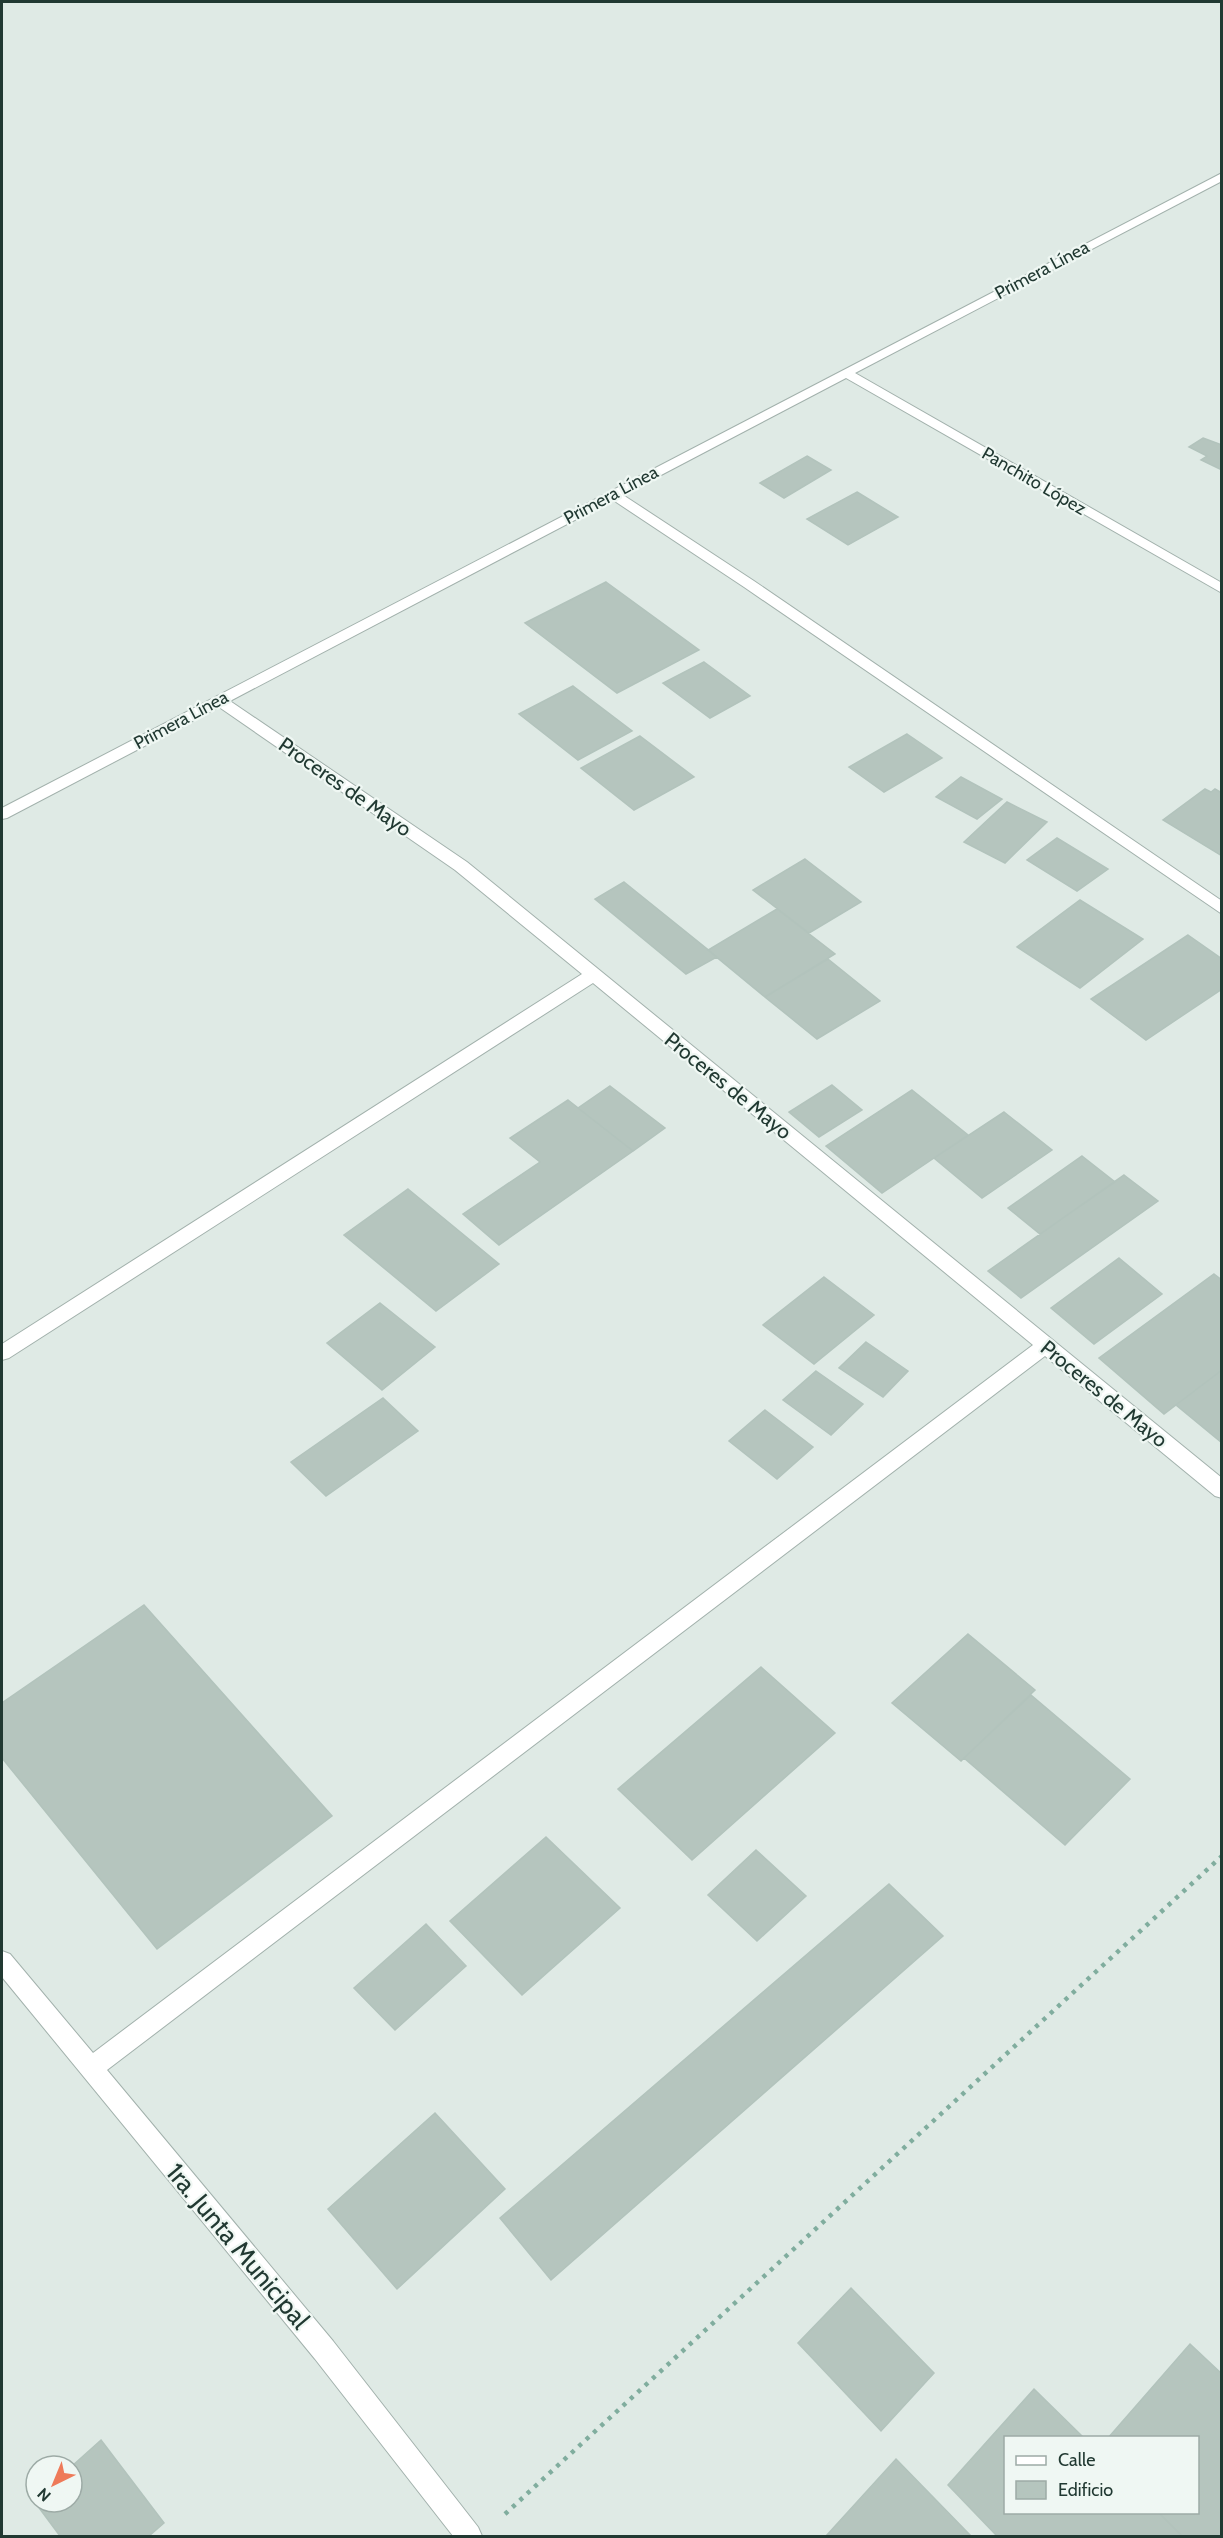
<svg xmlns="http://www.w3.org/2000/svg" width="1223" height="2538" font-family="Cabin,sans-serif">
  <rect width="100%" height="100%" fill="#dfeae5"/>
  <path fill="#b5c5be" stroke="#b2c3bc" stroke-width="1.5" d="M1203,438L1222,445V470L1201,460L1207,456L1189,447Z
    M807,456L831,470L784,498L760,483Z
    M857,492L898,517L848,545L807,519Z
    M606,582L699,650L617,693L525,623Z
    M704,662L750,696L710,718L663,683Z
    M573,686L632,731L578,760L519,714Z
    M907,734L942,758L884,792L849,767Z
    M640,736L694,777L634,810L581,768Z
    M961,777L1002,799L977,819L936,797Z
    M1205,789L1211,792L1215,789L1222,793V856L1163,820Z
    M1007,802L1047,822L1005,863L964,842Z
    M1057,838L1108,869L1077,891L1027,860Z
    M805,859L861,902L809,933L753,890Z
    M624,882L717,957L686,974L595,899Z
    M1080,900L1143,939L1080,988L1017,947Z
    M777,909L835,954L765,997L708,950Z
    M1188,935L1222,959V989L1146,1040L1091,999Z
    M828,959L880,1001L817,1039L765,997Z
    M832,1085L862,1110L819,1137L789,1112Z
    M610,1086L665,1128L633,1151L578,1108Z
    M912,1090L968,1135L882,1193L826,1146Z
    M568,1100L633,1151L499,1245L463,1214L540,1162L510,1138Z
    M1004,1112L1052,1150L982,1198L934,1158Z
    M1082,1156L1115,1182L1040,1234L1008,1208Z
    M1124,1175L1158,1201L1021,1298L988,1271Z
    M408,1189L499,1264L436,1311L344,1235Z
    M1119,1258L1162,1294L1094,1344L1051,1308Z
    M1214,1274L1222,1280V1370L1164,1414L1099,1358Z
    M824,1277L874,1315L814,1364L763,1325Z
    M380,1303L435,1347L382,1390L327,1343Z
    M866,1342L908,1371L883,1397L839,1368Z
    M1222,1370V1443L1176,1405Z
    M816,1371L863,1404L831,1435L783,1400Z
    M383,1398L418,1431L326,1496L291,1462Z
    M765,1410L813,1447L777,1479L729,1441Z
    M144,1605L332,1816L157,1949L2,1758V1703Z
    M968,1634L1035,1690L961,1761L892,1703Z
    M761,1667L835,1733L692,1860L618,1789Z
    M1031,1695L1130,1779L1065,1845L964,1758Z
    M546,1837L620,1908L522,1995L450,1921Z
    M756,1850L806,1896L757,1941L708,1895Z
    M889,1884L943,1936L551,2280L500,2218Z
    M426,1924L466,1966L395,2030L354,1988Z
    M435,2113L505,2189L397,2289L328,2209Z
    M851,2288L934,2373L881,2431L798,2343Z
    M1190,2344L1222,2374V2536H1182L1158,2512H1198V2438H1108Z
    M1034,2389L1084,2438H1006V2512H1158L1182,2536H997L948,2485Z
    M101,2440L164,2523L149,2536H60L34,2501L72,2502V2466Z
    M896,2459L971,2536H826Z"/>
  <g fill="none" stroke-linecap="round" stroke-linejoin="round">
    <g stroke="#a2b1ac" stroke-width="2">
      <path id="minor" d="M1222,173V181L855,373L1222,583V593L846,378L623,495L754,581L1222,901V914L744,587L613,500L230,701L467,862L1222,1478V1498L1215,1496L1045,1356L107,2070L333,2341L478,2527L482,2536H453L315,2359L2,1977V1951L10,1954L93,2053L1033,1345L593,983L9,1358L2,1360V1344L582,974L455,870L219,707L7,818L2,819V808Z"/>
    </g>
    <path stroke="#80ad9e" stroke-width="4.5" stroke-dasharray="4 6" stroke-linecap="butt" d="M505,2514L1222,1856"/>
    <use href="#minor" fill="#fff" fill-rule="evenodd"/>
  </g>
  <g text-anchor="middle" stroke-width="4.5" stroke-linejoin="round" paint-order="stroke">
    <g font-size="18" fill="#213932" stroke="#eff7f3">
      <text transform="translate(1042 270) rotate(-28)" y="6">Primera Línea</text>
      <text transform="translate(1034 481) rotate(30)" y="6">Panchito López</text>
      <text transform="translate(611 495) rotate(-28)" y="6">Primera Línea</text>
      <text transform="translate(181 720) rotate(-28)" y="6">Primera Línea</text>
    </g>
    <g font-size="21" fill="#213932" stroke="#eff7f3">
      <text transform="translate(345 787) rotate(35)" y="7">Proceres de Mayo</text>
      <text transform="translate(728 1086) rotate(39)" y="7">Proceres de Mayo</text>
      <text transform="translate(1104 1394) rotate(39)" y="7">Proceres de Mayo</text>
    </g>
    <g font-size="26" fill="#213932" stroke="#eff7f3">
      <text transform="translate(238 2246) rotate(50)" y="9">1ra. Junta Municipal</text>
    </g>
  </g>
  <rect width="1223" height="2538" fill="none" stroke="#213932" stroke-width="6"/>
  <rect x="1004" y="2436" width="195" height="78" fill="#eff7f3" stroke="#9daba6" stroke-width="1.5"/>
  <rect x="1016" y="2456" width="30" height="9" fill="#ffffff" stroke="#9daba6" stroke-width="1.5"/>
  <text x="1058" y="2466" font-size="18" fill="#213932">Calle</text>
  <rect x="1016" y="2481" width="30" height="18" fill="#b5c5be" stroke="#9daba6" stroke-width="1.5"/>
  <text x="1058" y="2496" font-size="18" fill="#213932">Edificio</text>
  <g transform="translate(54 2484) rotate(223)"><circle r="28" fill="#eff7f3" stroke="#9daba6" stroke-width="1.5"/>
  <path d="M0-4.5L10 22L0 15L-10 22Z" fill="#ee7a59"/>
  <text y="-9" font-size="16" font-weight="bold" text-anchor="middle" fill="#213932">N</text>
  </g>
</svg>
